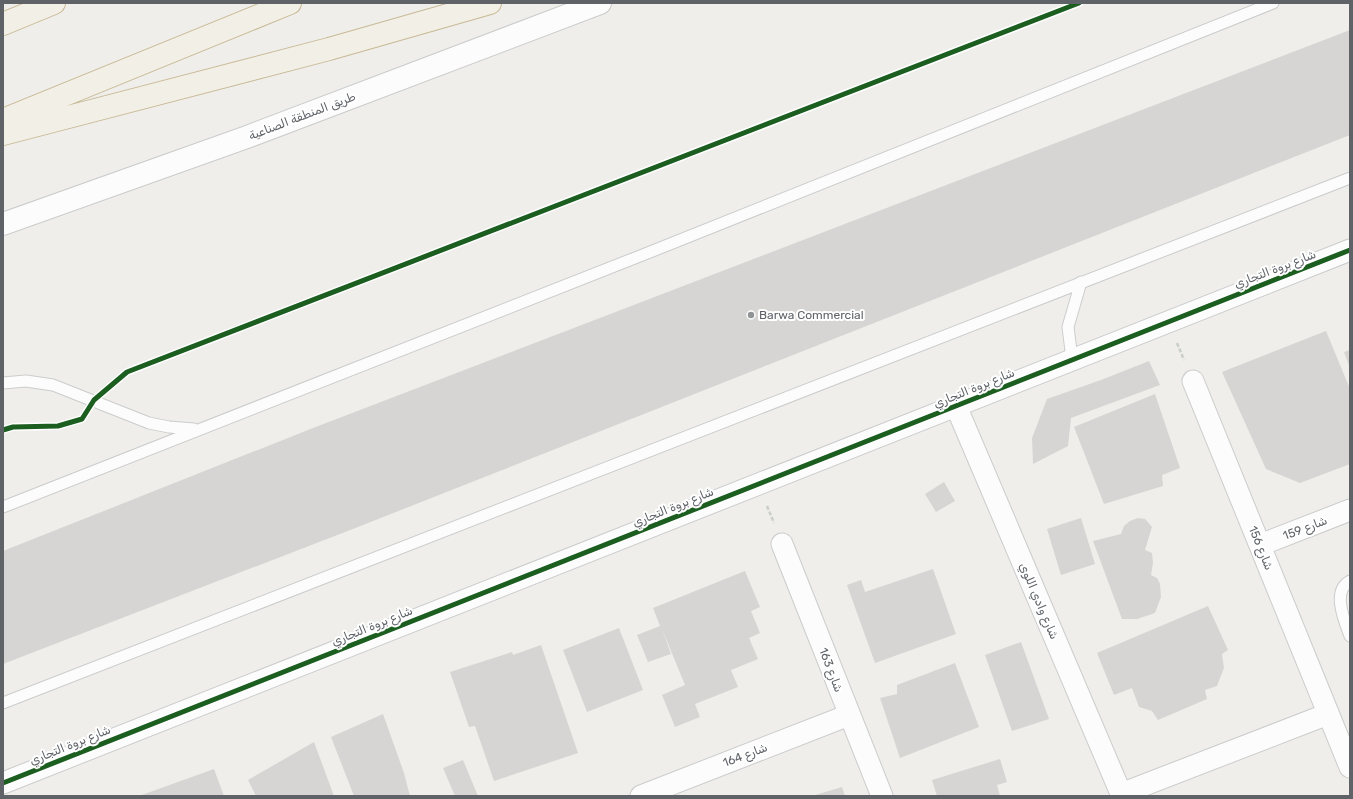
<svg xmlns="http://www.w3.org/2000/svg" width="1353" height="799" font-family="Rubik,Cairo,sans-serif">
  <rect width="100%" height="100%" fill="#efeeea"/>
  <path fill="#d6d5d3" d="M1350,30V135L358,527L3,664V551L313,428Z
    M1326,331L1350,389V464L1300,483L1266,469L1222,372Z
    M1350,350V368L1344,352Z
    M1149,361L1160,385L1071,418L1068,446L1033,464L1032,438L1047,399L1101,380Z
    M1155,394L1180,468L1162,475L1163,486L1104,504L1074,427Z
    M944,482L955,501L936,512L925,494Z
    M1081,518L1095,564L1061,575L1047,529Z
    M1138,518L1145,519L1152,527L1145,550L1152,553L1153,563L1151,575L1157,578L1160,584L1161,597L1155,613L1137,619H1122L1093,541L1121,534L1124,526L1130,521Z
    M933,569L956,634L875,663L847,585L861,580L865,592Z
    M745,571L760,607L751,611L760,633L749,638L758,659L731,670L738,687L695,704L700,717L675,727L662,695L685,685L662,629L671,654L648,662L637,635L660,626L653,608Z
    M1208,606L1228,650L1222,654L1224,668L1217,686L1205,690L1207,699L1158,720L1152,711L1139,707L1132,688L1114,695L1097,653Z
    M619,628L643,690L587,712L563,650Z
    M1021,642L1049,719L1012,731L985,655Z
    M541,645L578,753L494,781L475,726L469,727L450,672L512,652L513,655Z
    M955,663L979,727L900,758L880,698L897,694V685Z
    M383,714L404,773L410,796H354L331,737Z
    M314,742L334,796H256L248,780Z
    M1000,759L1007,782L997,785L1000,796H937L932,780Z
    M463,760L478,796H455L443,768Z
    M214,769L224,796H139Z
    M842,787L845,796H812Z"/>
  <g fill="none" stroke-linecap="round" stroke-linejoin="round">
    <g stroke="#cbcccc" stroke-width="13">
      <path id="service" d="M1072,359L1068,327L1081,282
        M3,383L26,381L53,385L149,423L169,427L194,429
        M3,507L635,258L1273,3
        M1350,581C1331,591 1345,622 1350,636
        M3,703L1350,178"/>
    </g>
    <g stroke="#cbcccc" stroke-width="23">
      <path id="minor" d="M1193,381L1350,767
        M956,406L1122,796
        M782,544L882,796
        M1260,545L1350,510
        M3,783L1350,250
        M1121,794L1328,714
        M641,796L849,715"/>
    </g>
    <g stroke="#cbcccc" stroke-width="24">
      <path id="tertiary" d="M3,224L247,137L600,3"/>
    </g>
    <g stroke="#c8b996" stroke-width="24">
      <path id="trunk" d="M3,24L54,3
        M3,120L290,3
        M3,134L329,49L490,3"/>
    </g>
    <path stroke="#cacfcc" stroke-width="2.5" stroke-dasharray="4 2" stroke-linecap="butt" d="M1177,343L1184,360
      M767,506L774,523"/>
    <use href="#service" stroke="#fdfcfc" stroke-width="11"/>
    <use href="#minor" stroke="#fdfcfc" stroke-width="21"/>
    <use href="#tertiary" stroke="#fdfcfc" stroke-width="22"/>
    <use href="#trunk" stroke="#f2f0e6" stroke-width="22"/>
    <g stroke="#fff" stroke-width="8">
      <path id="cycleway" d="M3,430L13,427L58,426L82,419L94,400L127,372L1079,3
        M3,783L1350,250"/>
    </g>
    <use href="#cycleway" stroke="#1b5e20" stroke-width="5"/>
  </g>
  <circle fill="#919496" stroke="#fff" stroke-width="1.5" cx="751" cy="315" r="4"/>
  <g text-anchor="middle" stroke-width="4" stroke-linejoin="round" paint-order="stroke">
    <g font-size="12" fill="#5f6368" stroke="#fff">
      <text transform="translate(302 116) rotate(-21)" y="4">طريق المنطقة الصناعية</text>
      <text transform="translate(1275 269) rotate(-21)" y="4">شارع بروة التجاري</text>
      <text transform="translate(974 388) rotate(-22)" y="4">شارع بروة التجاري</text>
      <text transform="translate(673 507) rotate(-22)" y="4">شارع بروة التجاري</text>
      <text transform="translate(1305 528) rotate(-21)" y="4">شارع 159</text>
      <text transform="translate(1261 548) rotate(68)" y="4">شارع 156</text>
      <text transform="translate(1039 601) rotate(67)" y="4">شارع وادي اللوي</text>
      <text transform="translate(372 626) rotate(-22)" y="4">شارع بروة التجاري</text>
      <text transform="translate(831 670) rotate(69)" y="4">شارع 163</text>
      <text transform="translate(70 745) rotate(-22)" y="4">شارع بروة التجاري</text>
      <text transform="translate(745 755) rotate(-21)" y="4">شارع 164</text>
    </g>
    <g font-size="12" fill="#5f6368" stroke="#fff" text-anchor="start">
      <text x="759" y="319">Barwa Commercial</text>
    </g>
  </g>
  <rect width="1353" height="799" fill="none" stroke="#5f6368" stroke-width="8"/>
</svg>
